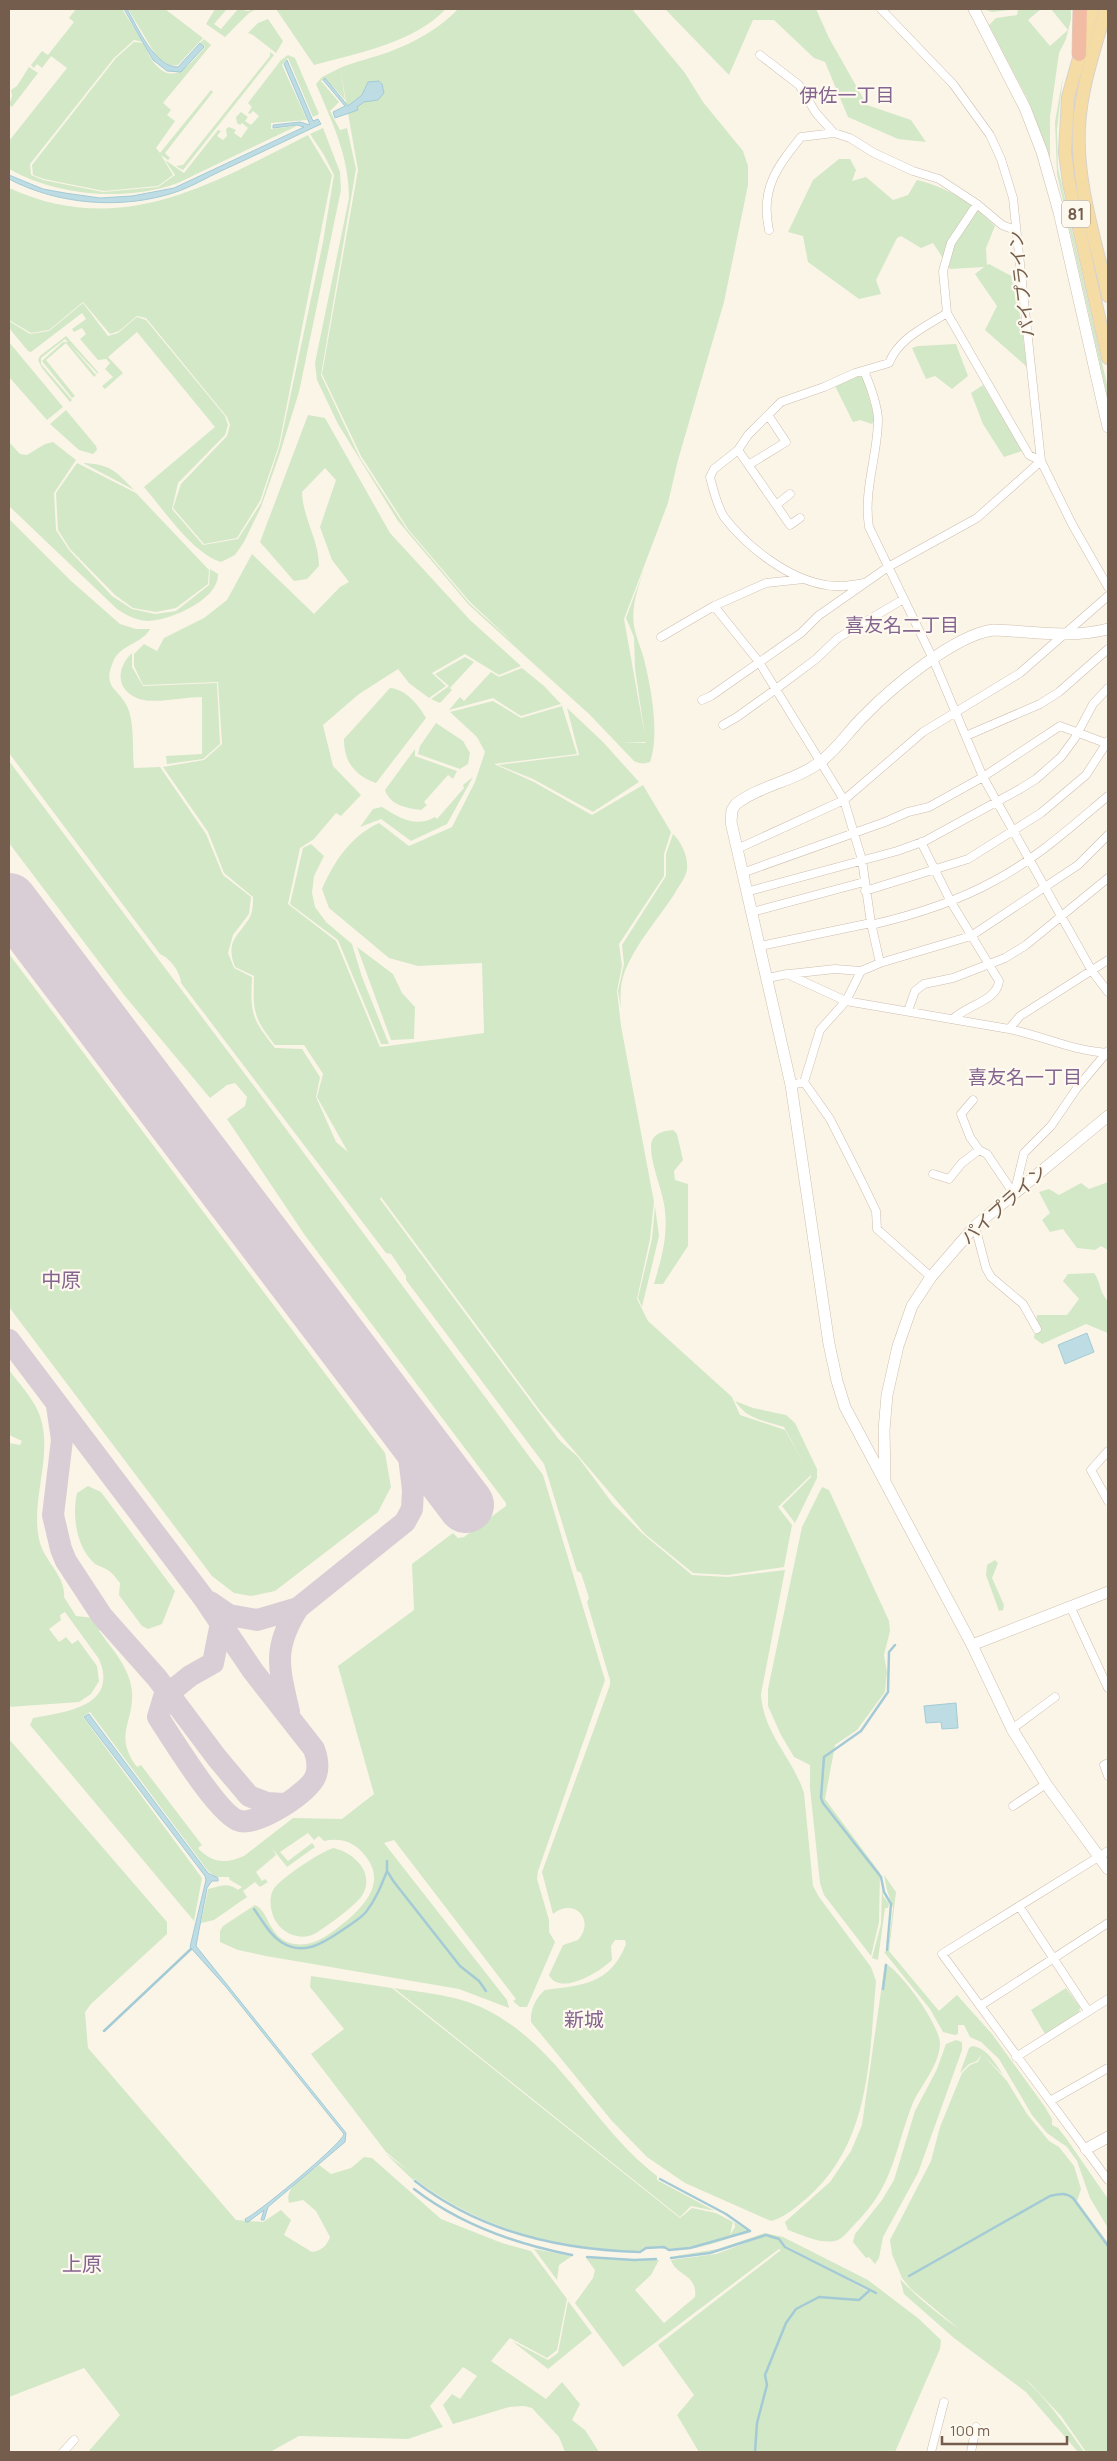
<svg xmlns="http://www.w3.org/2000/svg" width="1117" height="2461" font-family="Manrope,'Noto Sans JP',sans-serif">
  <rect width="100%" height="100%" fill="#fbf5e8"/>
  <path fill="#d3e8c7" d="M76,9H122L143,42L134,40L114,58L30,164L31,175L43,180L103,192L158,187L175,175L165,160L184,173L218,130L221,131L217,136L223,140L227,136L226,129L229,127L236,130L234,133L241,138L248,128L242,123L240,125L237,123L236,117L241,112L248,117L245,121L251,125L259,116L253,111L250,114L248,113L252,107L248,103L281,60L288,55L295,58L319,114L313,117L288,58L282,65L307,120L271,123V129L297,126C268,140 240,153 211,167C197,173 183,182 169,186C118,201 55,195 9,169V141L67,68L51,56L42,68L37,64L34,68L31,65L42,51L48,55L74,22L69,18Z
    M128,9H165L203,38L178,65L170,66L157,57Z
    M215,9H227L214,24L221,29L238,9L248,11L256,9L249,13L225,37L206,24Z
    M276,9H446C413,43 358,53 314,65Z
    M458,9H632L685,73L703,102L743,151L748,166V185L724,302L678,460L668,503L624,619L646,742H620L646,743L635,669L634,637L626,618L644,570C638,588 631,606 634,626C636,637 641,648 644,659C651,688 660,734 650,762C644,764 640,764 634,761L589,714L469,605L398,521L338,424L317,380L315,363L349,198C349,156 332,122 316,84L322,77L340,68L345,100L325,78L321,81L339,102L330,111L340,130L347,128L356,169L321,375L360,458L406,528L470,604L514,643L470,602L408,529L361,456L322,374L358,170L340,68C356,61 373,58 389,52C415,42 439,29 458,9Z
    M665,9H816L829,38L867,105L911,120L926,142L898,139L848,117L825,62L814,58L774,20H753L729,75Z
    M983,9H1041L1028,20L1050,46L1068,30L1051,9H1071V19L1066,39L1059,53L1050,117V159L1028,100L989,25L996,18L1017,15L1018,9L992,12Z
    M268,19L283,41L276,53L253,35L248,33L258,23Z
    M204,39L211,45L163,103L171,110L167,115L175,121L156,148L160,153L211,90L213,92L165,153L170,158L168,160L161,155L173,175L158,186L104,191L44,179L33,175L32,165L116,58L134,42L144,43C147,48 147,52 150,57C171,90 188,67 205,47L200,43Z
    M270,52L274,55L183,170L176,166L183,165L270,56Z
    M29,67L38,73L12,107L9,105L12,96L11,90L17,86Z
    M1063,76L1057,130L1058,168L1108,389V400L1057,174L1055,122Z
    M323,128L340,172L341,190L299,392L280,453L261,507L244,542L235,555L221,562C192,553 164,510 144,487L215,427L137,332L108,357L123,373L105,389L102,386L113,377L105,369L110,363L106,359L98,360L80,339L86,334L82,328L74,332L72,329L86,319L82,313L31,352L28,351L9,328V321L30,334L49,331L83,303L108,336L118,333L137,317L146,320L225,416L228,425L225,435L178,483L172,509L203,545L238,539L261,503L280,445L323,242L334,175L324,155L310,134Z
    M308,135L332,175L279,445L260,501L237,538L204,544L173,508L181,484L227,436L230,425L227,417L146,318L137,316L119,331L110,334L83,302L49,330L31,333L9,320V188C121,239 209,185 308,135Z
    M839,159H850L856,170L852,181L866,177L893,200L908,195L917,180C949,188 972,203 995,226L986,248L987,265L989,264L1015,278L1027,367L985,330L997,306L975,274L984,267L950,269L933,243L921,248L901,236L897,238L876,280L881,294L859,299L808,262L803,236L788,232L813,180Z
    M66,336L98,372V374L65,339L41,358V364L72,400L70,402L42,368L38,360L40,356Z
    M9,342L63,407L47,420L9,377Z
    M63,342H68L96,375L94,377L66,343L46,360L75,396L72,398L42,361Z
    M956,344L968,376L952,389L935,376L926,379L912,348L918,346Z
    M862,374L875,419L872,424L860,420L853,422L835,386Z
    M983,385L1022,451L1004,457L983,424L971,393Z
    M66,410L96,446L97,450L93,454L79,450L50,424Z
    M308,415L325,418L390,533L470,620L521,666L499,675L465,654L432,673L446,686L429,698L409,683L398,669L359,694L323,725L333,766L361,795L341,816L336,813L314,839L300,848L288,904L336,941L380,1047L484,1033L482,963L418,966L389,958L329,908L322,889C334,861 351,836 379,823L409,846L452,827L475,782L485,752L477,737L450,712L493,701L521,718L562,706L577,754L494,764L534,782L592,815L643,785L671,832L664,854V876L619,944L622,966L617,991L621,1026L654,1202L650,1239L637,1299L648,1321L732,1397L740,1415L785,1430L805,1465L784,1427C763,1420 748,1420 735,1401L753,1408L786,1415L795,1423L817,1469V1478L795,1523L782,1506L811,1477V1475L778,1507L792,1525L784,1567L728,1575L693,1573L645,1534L541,1412L381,1197L380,1199L560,1441L578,1457L613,1504L643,1534L692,1575L728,1577L785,1570L761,1694C763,1733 793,1758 804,1793L813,1886L819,1897L871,1967L876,1981C869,2059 871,2143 806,2199C796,2207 784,2218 771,2221L685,2183L647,2157L612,2121L531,2022C530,2010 536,1997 545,1990C582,1985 610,1985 626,1944L625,1940H615L611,1946L612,1960C601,1971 560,1997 549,1975L563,1945L578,1940C596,1920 574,1897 553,1914L542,1872L610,1685V1680L587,1602L589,1598L581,1573L577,1571L544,1464L406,1280V1276L391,1254L386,1253L181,983C181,973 170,958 160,954L9,753V519L70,580L120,624L136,629H150C142,644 119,645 113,662C102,688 118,688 127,706C135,723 132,749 134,768L160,767L206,834L223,875L251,897L249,914L233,935L228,953L234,968L252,977C250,1014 252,1019 275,1048L302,1049L320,1077L316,1097L336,1142L348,1152L317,1097L323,1074L304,1045H275C253,1017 253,1012 254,976L235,967C225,941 238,937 250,917C253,911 253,903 253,897L224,873L208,832L163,767L204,760L222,744L218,682L143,685L134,666V654L144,644L157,651L164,638L204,618L227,600L252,554L314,614L340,587L349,582L332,560L320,527L336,480L325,468L302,492C303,519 319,540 319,566L307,579L294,581L260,542Z
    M9,442L20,454L27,455L45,444L53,442L76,460L54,493L56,530L69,550L112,596L132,609L155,614L176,611L209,585L210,569L218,574C219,600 170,620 149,621C137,621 126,615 117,609L9,506Z
    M77,463L136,493L209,570L208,584L176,608L156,612L133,608L115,595L70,549L58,530L56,493Z
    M83,463C110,464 116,471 134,490Z
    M132,653V667L143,686L217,683L220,744L203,759L167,764L166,756L202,754V697C185,697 159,703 143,700C117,694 114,670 132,653Z
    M465,657L474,662L450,688L452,690L440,703L431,699L449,686L435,674Z
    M522,668L544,686L561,704L521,716L493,698L449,710L460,697L464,701L491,672L499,677Z
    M390,688C405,689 418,704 426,718L376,783C355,776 344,762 344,739Z
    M567,708L603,742L639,782L593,812L533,779L498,765L579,755Z
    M436,723L463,741L470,753L468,764L460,769L418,754L420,746Z
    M415,749V756L457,771L453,779L448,775L424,802L427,805L421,810C406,808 390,805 385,790Z
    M9,761L260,1094L543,1475L605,1680L538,1871L537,1879L549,1920V1932L555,1942L527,2007H520L513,2001L516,1999L394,1840L384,1843L507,2000L509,2008L459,1989L266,1956L238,1950L220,1942V1931L223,1926L255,1905C269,1911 268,1936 290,1943C312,1949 329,1935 345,1922C369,1902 389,1877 359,1849C349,1840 337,1838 324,1841L319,1836L314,1840L308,1833L280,1852L288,1861L312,1843L315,1847L287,1867L272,1848L276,1855L256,1872L262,1881L265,1879L268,1882L260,1887L255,1882L243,1891L247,1897L214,1920L201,1923L208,1889C218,1887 227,1881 238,1890L242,1887L230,1880L229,1877H216L208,1871L90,1712L83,1717L202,1878L194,1921L30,1725L33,1718C66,1712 119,1706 99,1659L65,1612L60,1615L61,1620L49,1629L59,1642L66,1637L72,1644L78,1640L97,1666L99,1681L91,1694L79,1702L9,1707V1443L20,1445L22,1441L9,1435V1370C18,1382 29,1394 36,1407C58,1449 28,1499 40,1543C46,1563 66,1577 64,1597L76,1616L95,1618L102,1628L99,1631C113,1650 130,1668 132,1692C134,1723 113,1735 137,1767L141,1765L202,1845L198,1848C211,1863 226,1864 244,1856L293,1818L342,1819L374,1794L338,1666L414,1610L412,1564L453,1533L458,1538L464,1537L506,1506V1503L304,1234L227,1119L245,1106L247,1097L235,1083L227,1085L210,1098L124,995L9,843Z
    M473,777L447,824L411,841L381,819L360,827L373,809L382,807C399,818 416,828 435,817L437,819L464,788L463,785Z
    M673,834C682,843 688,856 687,869C686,878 679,885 675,893C659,918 636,943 625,971C620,983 620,996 621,1009L618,991L624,964L622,945L666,876V854Z
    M311,844L324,856L314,876L312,893L315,907L326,922L352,944L362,977L389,1044H381L338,940L290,904L303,848Z
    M357,947L393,974L402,993L415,1007L414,1039L391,1040Z
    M9,954L385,1453L391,1487L378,1512L275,1591L251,1596L234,1593L212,1576L9,1307Z
    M673,1130L677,1134L683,1160L674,1171L675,1180L688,1184V1246L663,1284H654C662,1257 669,1232 664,1204C661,1187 651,1164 651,1147C651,1134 662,1131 673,1130Z
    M1108,1182V1250L1101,1246L1095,1250L1077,1248L1063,1229L1050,1232L1042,1220L1050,1213L1039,1192L1049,1189L1059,1195L1081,1183L1089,1189Z
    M655,1206L659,1236L642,1307L638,1298L652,1239Z
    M1094,1273C1102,1284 1098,1290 1108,1301V1333L1086,1324L1042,1344L1034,1338L1037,1315H1067L1079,1299L1063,1281L1068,1274Z
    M88,1486L101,1492L175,1591L162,1624L148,1629L142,1626L119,1595L120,1583C116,1578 112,1572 106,1569C103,1567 98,1566 95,1564C76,1547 72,1516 77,1493Z
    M822,1487L829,1490L889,1621L890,1631L884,1655L887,1672L885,1692L857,1730L835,1745L825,1799L880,1873L879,1922L871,1956L824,1895L820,1883L810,1788V1765L794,1757L781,1735L768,1706V1689L802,1527Z
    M995,1560L998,1563L992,1578L1004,1605L1003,1610L999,1611L986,1575L987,1565Z
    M9,1739L167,1922V1934L91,2004L85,2012L88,2048L236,2220L263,2222L281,2210L291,2220L284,2235L312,2252C322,2250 326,2247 330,2237L316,2211L303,2200L289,2203C284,2186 307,2175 319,2165L331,2174L351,2168L364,2157L372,2158L441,2219L502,2243L531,2251L567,2299L557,2350L547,2358L510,2338L491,2361L546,2399L562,2382L580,2404L572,2420L585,2430L599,2452H565L559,2437L532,2408L524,2406L509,2407L453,2424L443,2405L452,2394L460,2399L477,2376L463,2367L430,2406L443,2427L408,2439L299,2436L270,2452H88L120,2415L84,2368L9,2397Z
    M333,1848C353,1852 375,1872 363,1894C358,1904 326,1927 316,1933C311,1936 303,1938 297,1936C288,1935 278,1927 274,1918C270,1909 268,1894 276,1886C286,1875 319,1853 333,1848Z
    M884,1875L896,1892L889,1951L939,2011L957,1995L992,2034L1045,2107L1052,2119V2125L1058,2128L1066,2138L1108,2199V2228L1090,2198L1077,2161L1067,2147L1047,2133L1032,2115L999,2059L981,2042L970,2037L964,2025H958V2034L955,2035L943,2032L930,2009L884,1952L888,1950L893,1908L887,1890Z
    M882,1886L883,1896L889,1904L888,1908H885L878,1960L872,1958L881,1924Z
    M885,1963C902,1973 939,2024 940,2043C940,2065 920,2086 912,2105C893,2155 894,2186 853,2226C848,2231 843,2239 835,2241C820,2244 802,2235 788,2230L785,2222L830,2182L851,2151L862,2125Z
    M311,1976L392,1988L680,2218L692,2208L716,2213L733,2222L730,2235L735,2227L734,2222L748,2231C727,2240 695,2251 671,2250C664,2249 657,2247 649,2247C645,2248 642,2250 638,2251C626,2253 613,2250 600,2249C534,2243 468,2220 415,2179L413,2180L385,2153L409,2171L386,2152L311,2054L344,2029L310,1987Z
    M394,1988C425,1993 458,1995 487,2010C560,2047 593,2127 657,2176V2180L715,2211L691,2206L680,2217Z
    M1066,1988L1080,2007L1079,2013L1045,2034L1031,2010Z
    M956,2040L962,2042V2050L918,2173L883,2237L879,2258L875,2264L869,2257L866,2258L853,2242L855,2234L882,2200L894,2180L915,2111L937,2069L946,2044Z
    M972,2046C987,2047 996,2065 1004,2076L983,2055L1007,2081L1027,2114L1049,2141L1059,2147L1074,2166L1081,2189L1077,2201L1108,2243V2452H1086L1061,2416L1030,2383L966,2335L911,2289L902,2278L892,2254L890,2240L931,2161L940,2127L962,2073L970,2065L978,2062L982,2054L977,2061L969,2064L960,2073L969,2048Z
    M765,2233L783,2237L868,2280L919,2319L941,2340L940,2349L895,2452H699L677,2415L694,2395L658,2345L781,2250L779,2249L623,2367L575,2303L593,2278L595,2270L586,2258L659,2260L651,2275L635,2290L664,2323L695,2297C698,2274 676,2276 671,2260L716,2254L764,2236C774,2236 779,2239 785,2247L868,2291L877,2293L786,2246L780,2239L767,2235L710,2252L674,2256L718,2249Z
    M534,2249L572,2256L559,2265L557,2280Z
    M900,2279C938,2320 988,2346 1029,2383C1051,2404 1067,2428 1084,2452H1078L1026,2392L954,2338L904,2294Z
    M568,2301L592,2333L548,2369L512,2341L548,2360L558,2353Z"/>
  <path fill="#bddce4" stroke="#a4cbd5" d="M124,9H127C137,26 155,68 178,67L200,43L204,47L181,72L167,71L153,60Z
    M287,60L313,121L318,119L321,124C287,140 254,156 221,171C206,178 191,187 176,192C123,210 58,205 9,179V175L43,189L65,193L100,198L132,196L174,188L304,127L297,125L273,128V125L300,122L310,125L284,64Z
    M325,78L348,106L362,95L368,82L379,81L382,84L384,93L378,100L364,102L357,107L358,110L335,118L333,112L345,106L323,80Z
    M1087,1333L1094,1352L1065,1364L1058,1345Z
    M956,1703L958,1728L942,1729L941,1722L926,1723L924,1706Z
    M89,1714L208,1873L218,1878V1881H212L207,1888L196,1946L346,2133L345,2142L268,2207L264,2220H261L264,2210L248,2222H246L245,2219C257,2214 343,2143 344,2134L226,1987L190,1947L206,1880L205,1876L84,1717Z"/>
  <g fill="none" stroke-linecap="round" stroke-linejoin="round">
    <path stroke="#a4cbd5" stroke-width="2.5" d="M387,1861V1871L394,1882L460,1966L479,1981L486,1991
      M254,1909C262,1920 269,1934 281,1942C304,1957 325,1942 344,1929C351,1924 360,1919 366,1912C376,1899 381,1886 387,1871
      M887,1950L891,1904L884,1892L881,1877L823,1803L821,1798L824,1757L861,1731L888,1692L889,1652L895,1645
      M883,1989L886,1965
      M104,2031L191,1949
      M415,2181C479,2231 560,2250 640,2252L646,2248L664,2247L669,2250L690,2248L750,2231L726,2214L660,2179
      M414,2189C461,2225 515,2244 572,2255
      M587,2257L634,2260L656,2259
      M671,2258L710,2253L766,2235L779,2239L785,2247L876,2293
      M909,2276L1050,2196C1059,2194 1065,2192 1073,2198L1108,2246
      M755,2452L757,2423L767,2385L765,2375L786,2323L796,2309L819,2297L859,2300L870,2290"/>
    <path stroke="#daced6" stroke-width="22" d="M9,1340L203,1597L253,1671L314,1749C317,1757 319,1766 316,1775C311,1792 259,1825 240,1821C220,1817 171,1737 158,1717L164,1697L190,1676L213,1663L221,1623
      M57,1406L62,1440L53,1515L61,1549L66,1561L102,1616L157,1678L217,1758L249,1796L267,1803L284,1804
      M210,1602L229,1615L257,1620L298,1608L405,1522L412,1509L413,1490L405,1425
      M289,1712C279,1668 272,1649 298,1608"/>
    <path stroke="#daced6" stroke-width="56" d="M9,901L466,1505"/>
    <g stroke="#cdbdae" stroke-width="9">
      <path id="street" d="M881,9L953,84L990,135L1001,159L1013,198L1041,461L1072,524L1108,587
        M760,55L799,85L816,113L834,133
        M769,230C760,189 777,167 801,137L834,133L850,138L874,153L913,171L939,179L977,204L1002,225L1015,230
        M864,371C870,385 877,403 878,419C878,455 863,490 869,527L933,659L983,777L1092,971L1108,992
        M738,450L790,525L800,518
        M750,464L786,442L768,415
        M776,505L790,494
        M864,583C852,585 838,588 826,585C788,579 747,547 724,517C717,506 713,489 710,477L714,469L738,450L748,435L781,402L824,387L855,373L889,363C899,338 925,327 947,313
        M714,606L766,583L804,579
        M661,637L714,606L759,662L844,800L862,860L871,923L880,963L861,971L846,1001L820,1030L804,1082
        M702,700L711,696L801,633L818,616L888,567L977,518L1041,461L1029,455L947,313L943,271L951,243L977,204
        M723,725L737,717L776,689L816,659L838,638L902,600
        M966,736L1040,704L1059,692L1108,649
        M921,842L951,902L999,981C997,1001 967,1005 953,1019
        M737,849L844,800L923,732L1020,673L1108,596
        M742,873L885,822L908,812L929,807L983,777L1060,726L1108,744
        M865,891L968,859L1041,813L1086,775L1108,741
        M746,892L897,851L925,841L1020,789L1036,779L1061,757L1075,738L1093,704L1108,688
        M752,912L864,882
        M871,925C914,915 956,902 994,881C1036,859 1072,826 1108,796
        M760,946L871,923
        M880,963L971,936L1078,865L1108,835
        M789,974L835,969L861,971
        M768,978L787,974L846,1001L1009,1029C1044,1036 1072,1051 1108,1053
        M908,1011L915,991L924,984L953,978L1005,958L1026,945L1108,878
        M1009,1029L1020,1016L1108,960
        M791,1085L804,1082L830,1119L861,1180L876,1211L877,1229L931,1277
        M973,1100L961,1114L970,1137L979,1150
        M933,1174L949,1179L962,1163L979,1150L987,1154L1014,1194
        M1014,1194L1024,1153L1051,1126L1077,1088L1108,1051
        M975,1226L986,1268L991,1277L1023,1304L1037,1329
        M1108,1451L1091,1470L1108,1501
        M1070,1606L1108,1688
        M1012,1729L1055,1697
        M1108,1763L1104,1765L1108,1776
        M1013,1806L1046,1784
        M1108,1851L942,1954L1108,2180
        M1019,1906L1088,2011
        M980,2006L1108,1923
        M1016,2057L1108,1999
        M1050,2101L1108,2068
        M63,2452L74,2440
        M931,2452L944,2402
        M971,2452L976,2427"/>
    </g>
    <g stroke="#cfbeac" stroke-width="12">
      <path id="secondary" d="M974,9L1025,108L1042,152L1059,212L1108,427
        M1108,629C1069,639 1032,631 993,630C955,635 892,687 865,715C849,730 838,749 820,762C795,781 761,785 736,804L732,810L731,822L791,1085L829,1344L837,1381L845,1407L972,1645L1012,1729L1046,1784L1108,1869
        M885,1478L884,1430L887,1395L898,1346L912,1306L931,1277L975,1226L1108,1116
        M972,1645L1108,1592
        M1086,2149L1108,2137"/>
    </g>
    <g stroke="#d8d2cd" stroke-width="14">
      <path id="primary" d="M1093,9L1068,97L1065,152L1069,183L1108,358
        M1106,9C1095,48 1081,87 1079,127C1076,184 1096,241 1108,296"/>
    </g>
    <g stroke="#d8d2cd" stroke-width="15">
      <path id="highway" d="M1079,54L1080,9"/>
    </g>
    <use href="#street" stroke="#fff" stroke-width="8"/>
    <use href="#secondary" stroke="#fff" stroke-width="11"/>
    <use href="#primary" stroke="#f5dca5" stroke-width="12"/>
    <use href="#highway" stroke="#f1bca3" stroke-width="14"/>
  </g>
  <g text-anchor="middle" stroke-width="4.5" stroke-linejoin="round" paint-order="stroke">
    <rect fill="#fef9ee" stroke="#9d8c7d" stroke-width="1" x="1062" y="200.5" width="28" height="27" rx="4"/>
    <g font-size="16" font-weight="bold" fill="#745d4d">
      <text x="1076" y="220">81</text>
    </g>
    <g font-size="18" fill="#745d4d" stroke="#fef9ee">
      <text transform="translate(1022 284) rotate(-97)" y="6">パイプライン</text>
      <text transform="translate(1004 1205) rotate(-42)" y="6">パイプライン</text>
    </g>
    <g font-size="19" fill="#846590" stroke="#fef9ee">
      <text x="847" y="102">伊佐一丁目</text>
      <text x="902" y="632">喜友名二丁目</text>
      <text x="1025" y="1084">喜友名一丁目</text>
    </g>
    <g font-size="20" fill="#846590" stroke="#fef9ee">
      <text x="61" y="1287">中原</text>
      <text x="584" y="2027">新城</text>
      <text x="82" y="2271">上原</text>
    </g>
  </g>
  <rect width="1117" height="2461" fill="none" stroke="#745d4d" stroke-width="20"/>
  <path d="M942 2436v8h125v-8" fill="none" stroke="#745d4d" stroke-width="2.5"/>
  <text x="950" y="2436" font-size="15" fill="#745d4d" stroke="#fef9ee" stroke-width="4" paint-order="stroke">100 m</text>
</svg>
